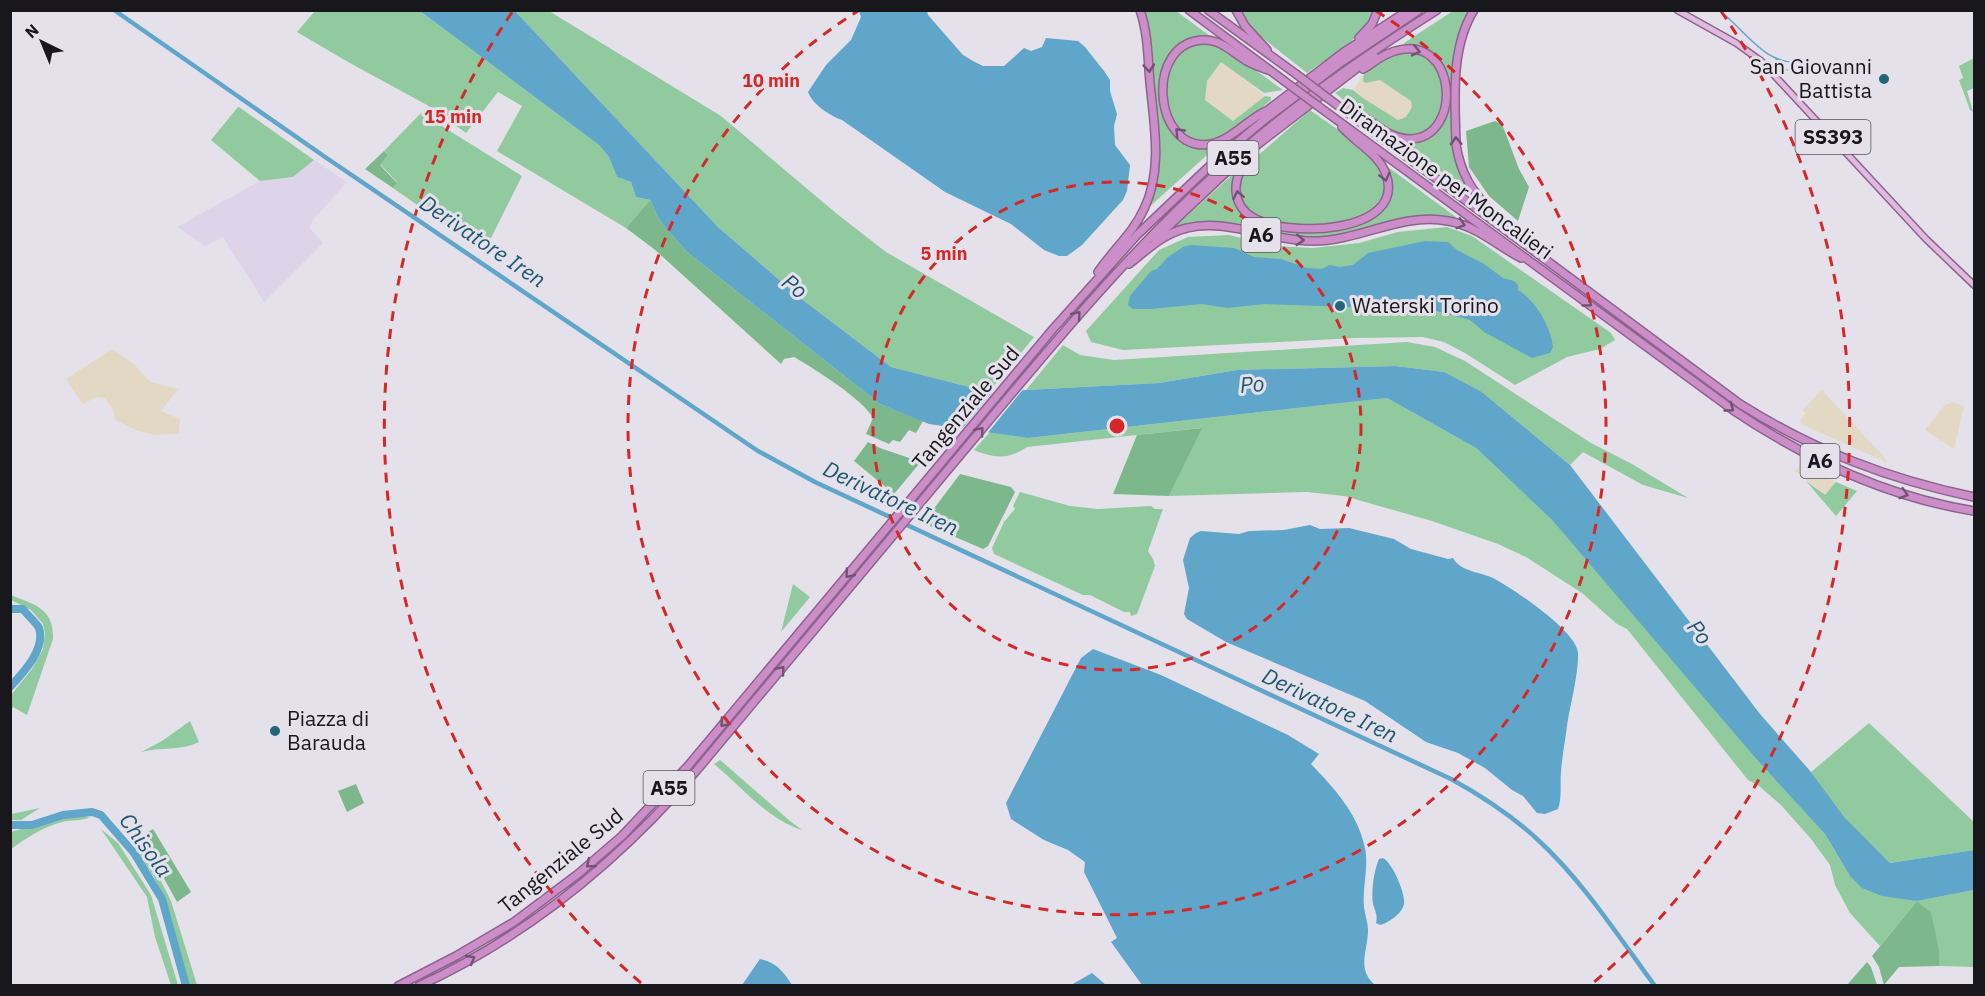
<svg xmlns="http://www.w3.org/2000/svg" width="1985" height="996" font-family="'IBM Plex Sans',sans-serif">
  <rect width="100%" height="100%" fill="#e4e1eb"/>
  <path fill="#ded4e9" d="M314,160L347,182L312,221L310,228L323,243L264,302L223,237L206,246L177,227L260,181L293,177Z"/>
  <path fill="#e3d8c3" d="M1221,61L1265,96L1233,121L1205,100L1207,81Z
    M1363,74V80L1379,79L1411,101L1412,107L1406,117L1398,120L1363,98L1354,90Z
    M112,349L134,364L150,382L178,389L161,411L180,419L179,434L155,435L138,431L115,420L113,410L105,398L96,397L83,404L66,379Z
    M1822,390L1884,457L1888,463L1801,424L1800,421L1806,413L1803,410Z
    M1952,402L1964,406L1954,449L1925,430L1944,406Z
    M1801,465L1836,482L1825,495L1795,471Z"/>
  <path fill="#91ca9f" d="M315,11H420L599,145L609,157L617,177L631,182L636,197L650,200L626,228L497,151L522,106L498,92L466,133L427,105L348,62L297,32Z
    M515,11H549L721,116L837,214L886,252L1034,337L989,392L891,367L799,297L718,227Z
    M1143,11H1176L1210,36C1203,37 1195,36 1188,39C1151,57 1149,122 1184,143C1195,149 1205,148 1216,147L1148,208L1156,185L1158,164Z
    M1240,11H1374C1364,39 1331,55 1307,73L1250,28Z
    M1453,11H1469L1461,25L1455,47L1453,140L1458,170L1467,191L1402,143C1412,140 1423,141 1432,134C1464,109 1451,39 1405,45L1404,43Z
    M1203,43L1226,49L1283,90L1264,93L1221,62L1207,81L1205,100L1233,121L1265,96L1271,97V100C1256,112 1233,134 1215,140C1171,152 1153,86 1175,58C1182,48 1192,46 1203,43Z
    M1402,52C1462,52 1452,144 1401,135C1380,132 1352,106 1335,93L1343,88L1353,90L1363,98L1398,120L1406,117L1412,107L1411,101L1380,80L1365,83L1363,80L1364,72L1383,60Z
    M1974,58V88L1967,91L1973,112L1970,110L1959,80L1963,78L1959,66Z
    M238,107H239L314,160L293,177L260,181L211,140Z
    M1310,110C1329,124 1365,146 1378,165C1383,172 1383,179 1384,187C1386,232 1278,232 1252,214C1235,203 1238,180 1247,165Z
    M421,113L522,176L484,252L393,188L397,182L380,164L388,155L384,151Z
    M1388,167L1456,217L1455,218C1403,209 1374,233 1325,237C1302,239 1279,236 1257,230C1245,227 1233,223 1221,222C1206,221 1189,227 1176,226L1233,174C1233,188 1231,203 1244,216C1265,237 1342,232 1368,221C1376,217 1383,210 1387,202C1394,189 1388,179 1388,167Z
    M1447,227L1472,236L1611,333L1615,340L1600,349L1567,357L1515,385L1465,353L1444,342L1423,337L1355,338L1123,350L1091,342L1086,331L1159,250L1188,237L1229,235L1274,246L1313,248L1359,243L1398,232Z
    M1407,342L1435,347L1465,361L1591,443L1632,464L1688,498L1643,485L1583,452L1570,465L1482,392L1443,372L1395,366L1237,370L1159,383L1026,390L1063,345L1080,355L1114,360Z
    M1387,398L1476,448L1552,520L1825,834L1850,876L1917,901L1974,890V967L1939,966V950L1917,901L1880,946L1850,913L1835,885L1830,865L1811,839L1781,805L1759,786L1748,780L1627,629L1617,624L1582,593L1526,557L1498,544L1432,521L1344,496L1307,492L1169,496L1201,428L1027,447C1008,460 994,458 974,450L990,432L1028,438Z
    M1806,481L1825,495L1836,482L1857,491L1836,516Z
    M1020,492L1070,506L1098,509L1151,506L1155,509H1163L1148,551L1153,559L1155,566L1137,614L1131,616L1130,612H1124L1090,595H1083L994,554L992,548L1004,522L1015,509L1013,506Z
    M793,584L810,597L781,632Z
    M11,595C35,605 54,608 53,639L27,715L13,707L11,711V695L32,669L43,649L45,634L43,624L31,610L11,600Z
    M190,721L199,742C181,751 160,747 141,752L162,741Z
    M1869,723L1974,822V850L1890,863L1843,817L1811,772Z
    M720,760L790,821L802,830C768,820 741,786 714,764Z
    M40,808L21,820H11V814Z
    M63,817H90C81,822 71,819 62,822C43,827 26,838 11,849V832Z
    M101,829L118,843L151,895L178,985H171L155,937L147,897Z
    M134,841L158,875L171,901L197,985H189L166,902L154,877L137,851Z"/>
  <path fill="#7cb88c" d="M1495,121L1502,124L1519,169L1529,187L1518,221L1489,196L1469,167L1466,131Z
    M384,151L388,155L380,165L397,183L393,188L365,169Z
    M650,200L660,221L687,252L880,404L923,421L916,433L909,430L900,442L893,440L889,444L866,434L873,418C863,399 813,368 794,357L784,359L781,364L654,249L626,228Z
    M1202,428L1169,496L1113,494L1137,435Z
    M868,442L880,448L918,461L919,464L894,494L854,461Z
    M960,474L1011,487L1015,492L988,546L983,549L923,523Z
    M356,784L364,803L347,812L338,791Z
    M153,829L191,892L177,902L155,862L138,838Z
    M1917,901L1931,913L1939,950V966L1899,967L1884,985L1879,967L1872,956Z
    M1867,962L1871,967L1877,985H1847Z"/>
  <path fill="#5fa6ca" d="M420,11H515L718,227L799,297L891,367L989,392L1159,383L1237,370L1395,366L1444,372L1482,392L1570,465L1760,714L1811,772L1844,817L1890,863L1974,850V890L1917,901L1882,896L1862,888L1850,876L1825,834L1753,755L1552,520L1476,448L1387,398L1028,438L929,424L880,404L687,252L660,221L650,200L636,197L631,182L617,177L609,157L599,145Z
    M859,11H927L928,15L963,55L973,61L983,66H1004L1024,48L1031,51L1042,47L1046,38L1078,41L1085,47L1104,71L1110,80V91L1117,114L1114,126L1115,145L1130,165L1127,191L1123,200L1082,245L1067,256H1059L1044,250L1011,224L945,192L842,120C829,115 813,105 808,92L826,65L851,40L861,17Z
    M1425,241L1448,242L1457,250L1484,264L1503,278L1514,281L1518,285V290C1536,301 1551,327 1553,347L1550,353L1532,358L1484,332L1470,320L1433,310L1265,304L1227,308L1202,304L1151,309H1133L1128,305L1130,296L1151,271L1157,269L1168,257L1183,247L1191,245L1234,248L1254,257L1281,259L1307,268L1322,269L1330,265L1340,267L1353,265L1368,253Z
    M1310,525L1320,529L1349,528L1394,539L1411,549L1448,559L1453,558C1461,572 1481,572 1493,578C1512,588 1577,631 1578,653C1579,672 1570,706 1567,726C1565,742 1562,757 1561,772C1560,783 1562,799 1558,809L1545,814L1537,813L1523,796L1512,790L1485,768L1458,753L1426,742L1365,701L1226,642L1187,619L1184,614L1189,588L1183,560L1190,538L1196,533L1201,531L1239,534L1249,531L1284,530Z
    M1093,649L1161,675L1288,735L1319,754L1311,764C1335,789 1358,814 1365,848C1369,868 1362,888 1364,907C1365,915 1368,923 1368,930C1368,951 1356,969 1375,985H1142L1111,942L1117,938L1084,872L1085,862L1068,850L1044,840L1011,819L1006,803L1081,658Z
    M1383,858C1392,862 1406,894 1404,904C1402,914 1388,923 1380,925L1376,923C1378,915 1375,911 1373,904C1371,891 1374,870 1379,859Z
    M760,959C776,962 784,972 792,985H742Z
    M1092,973L1106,985H1071Z"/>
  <path fill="#e4e1eb" d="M1025,387L986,435L960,431L995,389Z"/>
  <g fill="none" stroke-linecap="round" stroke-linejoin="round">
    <path stroke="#5fa6ca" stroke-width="1.5" d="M1719,10C1744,29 1765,66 1800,62
      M1776,59L1787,70"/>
    <path stroke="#5fa6ca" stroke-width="4.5" d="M114,10L328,159L758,451L815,482L1451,779C1482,796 1511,815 1537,839C1583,881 1618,936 1655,986"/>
    <path stroke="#5fa6ca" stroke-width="8" d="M10,609H23C27,615 36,622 39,628C46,649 23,673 10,687
      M10,825H32L63,815L92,812L101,815L134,853L162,899L186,986"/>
    <g stroke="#8d648c" stroke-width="8">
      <path id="major" d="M1677,10L1736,43L1761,61L1926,239L1974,285"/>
    </g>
    <g stroke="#8d648c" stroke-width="10">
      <path id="highway" d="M1189,10L1283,80
        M1208,10L1296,74
        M1236,10L1245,26L1267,50
        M1474,10C1450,48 1455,101 1456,144C1461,179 1476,194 1497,220
        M1359,38L1372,24L1378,10
        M1329,99L1740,404C1815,451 1888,479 1974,497
        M1318,106L1733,410C1806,459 1887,497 1974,511
        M1344,107C1368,114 1384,139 1410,139C1464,138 1457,32 1395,51C1383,54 1373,63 1363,69
        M1266,111C1247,120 1231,140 1211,144C1153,155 1143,40 1205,40C1221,40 1232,52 1245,60C1253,65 1262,68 1271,71
        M1264,113L1344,52L1409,10
        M1253,154C1243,164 1235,176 1236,191C1237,202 1242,211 1252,217C1284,238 1407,235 1386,174C1378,153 1356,143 1342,127
        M1155,239L1222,176L1257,145L1374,55
        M1129,264C1147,250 1164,233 1187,228C1227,218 1270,241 1313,241C1360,241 1401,212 1448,221C1477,226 1496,245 1521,258
        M1098,272C1113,250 1133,233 1144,209C1163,170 1154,124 1150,83C1148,59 1148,33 1140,10
        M398,986L456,956L514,922L578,874L622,836L688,766L1053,329L1137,235L1215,161L1263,121L1343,61L1419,10
        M419,986C527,936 620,860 697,770C785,665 873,559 961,454C1044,355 1125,255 1221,169C1287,109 1361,58 1437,10"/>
    </g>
    <use href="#major" stroke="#e0bbdf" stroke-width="5"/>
    <use href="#highway" stroke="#cc8ec9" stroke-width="7"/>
    <g stroke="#8d648c" stroke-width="10" stroke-linecap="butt">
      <path id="highway-bridge" d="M1296,74L1329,99
        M1283,80L1318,106"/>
    </g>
    <use href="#highway-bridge" stroke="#cc8ec9" stroke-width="7"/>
  </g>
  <defs><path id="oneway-chevron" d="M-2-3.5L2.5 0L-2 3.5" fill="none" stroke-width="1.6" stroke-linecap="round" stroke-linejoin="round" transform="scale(1.5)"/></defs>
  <g stroke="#725272">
    <use href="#oneway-chevron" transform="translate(1416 51) rotate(13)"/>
    <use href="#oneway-chevron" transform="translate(1149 68) rotate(85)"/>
    <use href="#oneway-chevron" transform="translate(1179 132) rotate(-134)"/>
    <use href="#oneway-chevron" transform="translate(1456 141) rotate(-93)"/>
    <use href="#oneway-chevron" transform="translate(1385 177) rotate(76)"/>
    <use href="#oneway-chevron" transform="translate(1238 195) rotate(-102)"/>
    <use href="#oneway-chevron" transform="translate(1461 224) rotate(18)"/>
    <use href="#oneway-chevron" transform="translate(1300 240) rotate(3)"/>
    <use href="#oneway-chevron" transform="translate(1588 303) rotate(36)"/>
    <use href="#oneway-chevron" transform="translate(1077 315) rotate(-49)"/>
    <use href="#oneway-chevron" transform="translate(1730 408) rotate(36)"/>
    <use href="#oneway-chevron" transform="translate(980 431) rotate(-50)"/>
    <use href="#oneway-chevron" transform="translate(1904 494) rotate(17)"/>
    <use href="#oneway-chevron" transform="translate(849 574) rotate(130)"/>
    <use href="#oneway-chevron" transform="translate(781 670) rotate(-50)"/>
    <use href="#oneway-chevron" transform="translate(724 723) rotate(130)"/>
    <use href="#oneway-chevron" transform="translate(590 864) rotate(140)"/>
    <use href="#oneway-chevron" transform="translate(471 959) rotate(-30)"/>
  </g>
  <g fill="none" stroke="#d62828" stroke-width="3" stroke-dasharray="10 8">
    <circle cx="1117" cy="426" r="244"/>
    <path d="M1376 11A489 489 0 1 1 858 11"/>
    <path d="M641 983A733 733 0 0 1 513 11M1721 11A733 733 0 0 1 1593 983"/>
  </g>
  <g fill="#236578" stroke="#e4e1eb" stroke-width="2">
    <circle cx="1884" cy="79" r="6"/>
    <circle cx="1340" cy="306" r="6"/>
    <circle cx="275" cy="731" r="6"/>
  </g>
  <g text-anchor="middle" stroke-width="6" stroke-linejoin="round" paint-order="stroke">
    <g fill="#e4e1eb" stroke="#555459" stroke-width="1.5">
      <rect x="1795.5" y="120" width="75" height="34" rx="4.5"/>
      <rect x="1207.5" y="141" width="51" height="34" rx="4.5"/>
      <rect x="1241.5" y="218" width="39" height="34" rx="4.5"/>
      <rect x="1800.5" y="444" width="39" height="34" rx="4.5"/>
      <rect x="643.5" y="771" width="51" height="34" rx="4.5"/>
    </g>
    <g font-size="20" font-weight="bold" fill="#18171b">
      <text x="1833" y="144">SS393</text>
      <text x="1233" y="165">A55</text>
      <text x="1261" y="242">A6</text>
      <text x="1820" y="468">A6</text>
      <text x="669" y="795">A55</text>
    </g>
    <g font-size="21" fill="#18171b" stroke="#e4e1eb" text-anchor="start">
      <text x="1872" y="74" text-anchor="end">San Giovanni<tspan x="1872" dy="24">Battista</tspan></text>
      <text x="1352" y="313">Waterski Torino</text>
      <text x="287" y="726">Piazza di<tspan x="287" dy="24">Barauda</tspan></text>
    </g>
    <g font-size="21" fill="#18171b" stroke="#e4e1eb">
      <text transform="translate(1446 179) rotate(36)" y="7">Diramazione per Moncalieri</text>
      <text transform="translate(966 408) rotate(-50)" y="7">Tangenziale Sud</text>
      <text transform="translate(561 861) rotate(-39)" y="7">Tangenziale Sud</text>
    </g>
    <g font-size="22" font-style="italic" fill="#1e5670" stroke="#e4e1eb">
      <text transform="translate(483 241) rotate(34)" y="8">Derivatore Iren</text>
      <text transform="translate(795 286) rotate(38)" y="8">Po</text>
      <text transform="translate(1252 384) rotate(-5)" y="8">Po</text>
      <text transform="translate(891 498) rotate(25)" y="8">Derivatore Iren</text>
      <text transform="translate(1700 632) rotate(52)" y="8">Po</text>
      <text transform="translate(1330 705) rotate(25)" y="8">Derivatore Iren</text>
      <text transform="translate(146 845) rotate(54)" y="8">Chisola</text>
    </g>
  </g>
  <circle cx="1117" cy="426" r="9" fill="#d62828" stroke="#e4e1eb" stroke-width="3"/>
  <g font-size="18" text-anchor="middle" font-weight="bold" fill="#d62828" stroke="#e4e1eb" stroke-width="6" stroke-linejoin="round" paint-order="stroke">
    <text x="771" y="87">10 min</text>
    <text x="453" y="123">15 min</text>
    <text x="944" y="260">5 min</text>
  </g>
  <rect width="1985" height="996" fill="none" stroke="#18171b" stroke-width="24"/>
  <g transform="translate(42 42) rotate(317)" stroke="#e4e1eb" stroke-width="4.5" paint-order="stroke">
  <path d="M0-4.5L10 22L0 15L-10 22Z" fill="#18171b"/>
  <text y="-9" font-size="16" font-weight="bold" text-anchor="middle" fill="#18171b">N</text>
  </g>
</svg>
